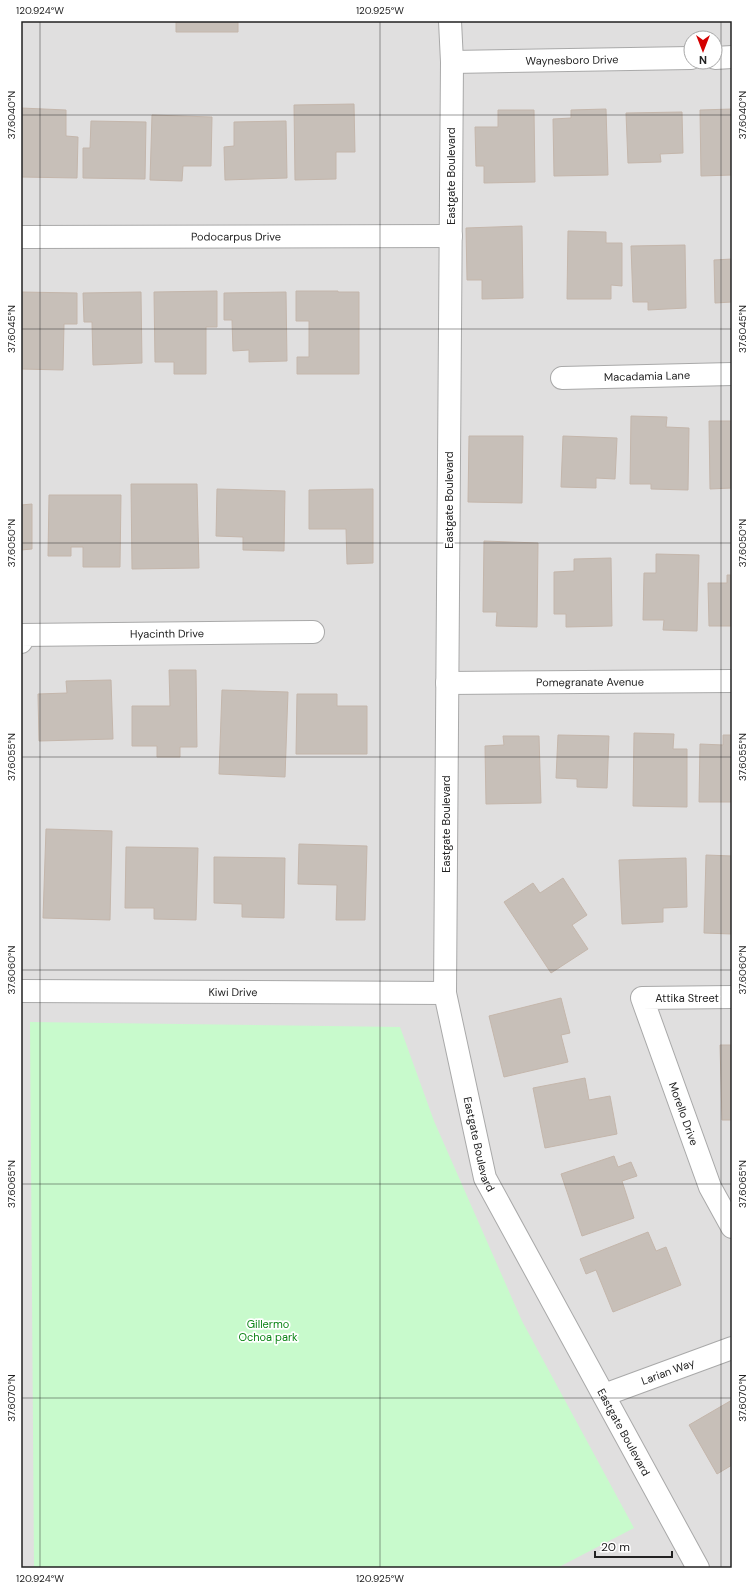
<svg xmlns="http://www.w3.org/2000/svg" width="753" height="1589" font-family="'DM Sans',sans-serif">
  <rect width="100%" height="100%" fill="#f2efe9"/>
  <path fill="#e0dfdf" fill-rule="evenodd" d="M21,21H732V1568H21ZM691,38H715V62H691Z"/>
  <path fill="#c8facc" d="M30,1022L400,1027L434,1121L522,1321L634,1528L557,1568H34Z"/>
  <path fill="#c7bfb8" stroke="#c4b6ab" d="M176,21H238V32H176Z
    M354,104L355,152H336V179L295,180L294,105Z
    M21,108L66,110V136L78,137L77,178L21,177Z
    M606,109L608,175L554,176L553,119L571,118V110Z
    M732,109V175L701,176L700,110Z
    M498,110H534L535,182L484,183V166H476L475,127H498Z
    M682,112L683,153L660,154L661,162L628,163L626,113Z
    M152,115L212,117L211,166H183L182,181L150,180Z
    M91,121L146,122L145,179L83,178V148H90Z
    M286,121L287,178L225,180L224,147L234,146V122Z
    M522,226L523,298L482,299V280H467L466,228Z
    M568,231L606,232V243H622V286L611,285V299H567Z
    M685,245L686,308L648,310V302H633L631,246Z
    M732,259V302L715,303L714,260Z
    M217,291V327H206V374H174V362H155L154,292Z
    M296,291H338V292H359V374H297V357H309V321H296Z
    M21,292L77,293V324H64L63,370L21,369Z
    M141,292L142,363L93,365L92,322H84L83,293Z
    M286,292L287,361L249,362V350L233,351L232,320H224V293Z
    M631,416L667,417L666,427L689,428L688,490L651,489V484H630Z
    M709,421H732V488L710,489Z
    M469,436H523L522,503L468,502Z
    M563,436L617,438L615,479L596,478V488L561,487Z
    M131,484H197L199,568L132,569Z
    M217,489L285,491L284,551L243,550V537L216,536Z
    M373,489V563L347,564L346,529H309V490Z
    M49,495H121L120,567H83V547H71V556H48Z
    M32,504V549L21,550V505Z
    M484,541L538,543L537,627L496,626L497,612H483Z
    M656,554L699,555L697,631L663,630L664,620H643L644,573H656Z
    M611,558L612,626L566,627V614H554V572L574,571V559Z
    M727,575H732V626H709L708,583H727Z
    M169,670H196L197,747H180V757H157V746H132V706H170Z
    M111,680L113,739L39,741L38,694L67,693L66,681Z
    M222,690L288,692L285,777L219,774Z
    M297,694H337V706H367V754H296Z
    M634,733L674,734L673,749H687V807L633,806Z
    M558,735L609,736L607,788L577,787V779L556,778Z
    M723,735H732V802H699L700,744L723,745Z
    M503,736H539L541,803L486,804L485,746L504,745Z
    M46,829L112,831L110,920L43,918Z
    M299,844L367,846L365,920H336L337,885L298,884Z
    M126,847L198,848L196,920L154,919V908H125Z
    M706,855L732,856V934L704,933Z
    M214,857L285,858L284,918L242,917V904L214,903Z
    M686,858L687,907L663,908V922L622,924L619,860Z
    M563,878L587,915L572,925L588,949L551,973L504,902L533,883L540,893Z
    M561,998L570,1033L561,1035L568,1062L504,1077L489,1016Z
    M720,1045H732V1120H722Z
    M585,1078L589,1100L610,1096L617,1134L545,1148L533,1088Z
    M614,1156L618,1167L631,1162L637,1176L622,1181L634,1218L582,1236L561,1174Z
    M648,1232L656,1251L666,1247L681,1285L613,1312L596,1270L586,1274L580,1259Z
    M732,1400V1465L717,1474L689,1425Z"/>
  <g fill="none" stroke-linecap="round" stroke-linejoin="round">
    <g stroke="#a9a9a9" stroke-width="24">
      <g id="minor">
        <path id="s1" d="M450,21L452,62L445,993L485,1178L698,1568"/>
        <path d="M715,58L732,57"/>
        <path id="s2" d="M452,62L691,58"/>
        <path id="s3" d="M21,237L451,236"/>
        <path id="s4" d="M562,378L732,374"/>
        <path id="s5" d="M21,642V635L313,632"/>
        <path id="s6" d="M447,683L732,681"/>
        <path id="s7" d="M21,991L445,993"/>
        <path id="s8" d="M732,997L642,998L710,1187L732,1227"/>
        <path id="s9" d="M604,1395L732,1348"/>
      </g>
    </g>
    <use href="#minor" stroke="#fff" stroke-width="22"/>
  </g>
  <path fill="none" stroke="#222" stroke-width="1" stroke-opacity="0.45" d="M40,21V1568M380,21V1568M721,21V1568M21,115H732M21,329H732M21,543H732M21,757H732M21,970H732M21,1184H732M21,1398H732"/>
  <g text-anchor="middle" stroke-width="3.5" stroke-linejoin="round" paint-order="stroke">
    <g font-size="11" fill="#222" stroke="#fff">
      <text dy="4" stroke="none"><textPath href="#s2" startOffset="120">Waynesboro Drive</textPath></text>
      <text transform="translate(451 176) rotate(-90)" y="4">Eastgate Boulevard</text>
      <text dy="4" stroke="none"><textPath href="#s3" startOffset="215">Podocarpus Drive</textPath></text>
      <text dy="4" stroke="none"><textPath href="#s4" startOffset="85">Macadamia Lane</textPath></text>
      <text transform="translate(449 500) rotate(-90)" y="4">Eastgate Boulevard</text>
      <text dy="4" stroke="none"><textPath href="#s5" startOffset="153">Hyacinth Drive</textPath></text>
      <text dy="4" stroke="none"><textPath href="#s6" startOffset="143">Pomegranate Avenue</textPath></text>
      <text transform="translate(446 824) rotate(-90)" y="4">Eastgate Boulevard</text>
      <text dy="4" stroke="none"><textPath href="#s7" startOffset="212">Kiwi Drive</textPath></text>
      <text x="687" y="1002">Attika Street</text>
      <text dy="4" stroke="none"><textPath href="#s8" startOffset="213">Morello Drive</textPath></text>
      <text dy="4" stroke="none"><textPath href="#s1" startOffset="1127">Eastgate Boulevard</textPath></text>
      <text dy="4" stroke="none"><textPath href="#s9" startOffset="68">Larian Way</textPath></text>
      <text dy="4" stroke="none"><textPath href="#s1" startOffset="1451">Eastgate Boulevard</textPath></text>
    </g>
    <g font-size="11" fill="#0c8416" stroke="#fff">
      <text x="268" y="1328">Gillermo<tspan x="268" dy="13">Ochoa park</tspan></text>
    </g>
  </g>
  <rect width="753" height="1589" fill="none" stroke="#ffffff" stroke-width="44"/>
  <g transform="translate(703 50) rotate(180)"><circle r="19" fill="#ffffff" stroke="#a7a7a7"/>
  <path d="M0-3L7 15L0 10L-7 15Z" fill="#d40000"/>
  <text y="-6" font-size="11" font-weight="bold" text-anchor="middle" fill="#222222">N</text>
  </g>
  <path d="M595 1551v6h77v-6" fill="none" stroke="#222222" stroke-width="2"/>
  <text x="601" y="1551" font-size="12" fill="#222222" stroke="#ffffff" stroke-width="3" paint-order="stroke">20 m</text>
  <rect x="22" y="22" width="709" height="1545" fill="none" stroke="#222" stroke-width="1.5"/>
  <g font-size="10" text-anchor="middle" fill="#222">
    <text x="40" y="14">120.924°W</text>
    <text x="380" y="14">120.925°W</text>
    <text transform="translate(742 115) rotate(-90)" y="4">37.6040°N</text>
    <text transform="translate(11 115) rotate(-90)" y="4">37.6040°N</text>
    <text transform="translate(742 329) rotate(-90)" y="4">37.6045°N</text>
    <text transform="translate(11 329) rotate(-90)" y="4">37.6045°N</text>
    <text transform="translate(11 543) rotate(-90)" y="4">37.6050°N</text>
    <text transform="translate(742 543) rotate(-90)" y="4">37.6050°N</text>
    <text transform="translate(11 757) rotate(-90)" y="4">37.6055°N</text>
    <text transform="translate(742 757) rotate(-90)" y="4">37.6055°N</text>
    <text transform="translate(11 970) rotate(-90)" y="4">37.6060°N</text>
    <text transform="translate(742 970) rotate(-90)" y="4">37.6060°N</text>
    <text transform="translate(742 1184) rotate(-90)" y="4">37.6065°N</text>
    <text transform="translate(11 1184) rotate(-90)" y="4">37.6065°N</text>
    <text transform="translate(11 1398) rotate(-90)" y="4">37.6070°N</text>
    <text transform="translate(742 1398) rotate(-90)" y="4">37.6070°N</text>
    <text x="40" y="1582">120.924°W</text>
    <text x="380" y="1582">120.925°W</text>
  </g>
</svg>
